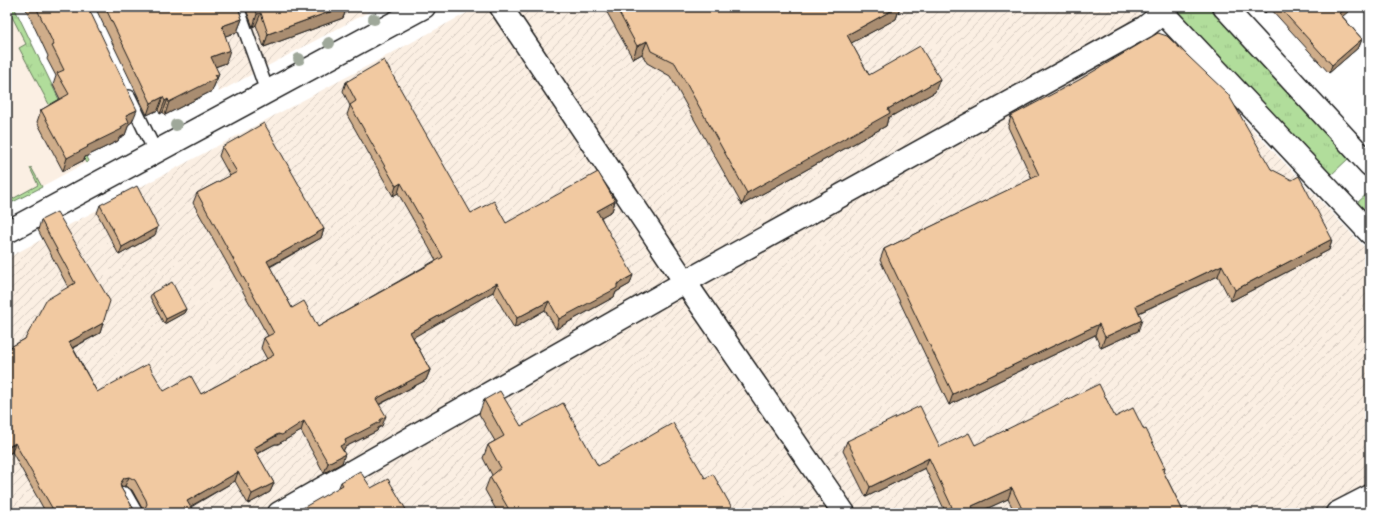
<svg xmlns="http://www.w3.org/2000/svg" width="1377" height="520" font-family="'Comic Neue',sans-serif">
  <defs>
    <pattern id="industrial-furrows" width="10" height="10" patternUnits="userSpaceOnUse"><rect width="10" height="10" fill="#fbefe3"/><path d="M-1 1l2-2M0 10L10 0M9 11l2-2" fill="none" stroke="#d7ccc2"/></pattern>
    <pattern id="grass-tufts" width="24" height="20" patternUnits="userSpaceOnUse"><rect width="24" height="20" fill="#b1dd9b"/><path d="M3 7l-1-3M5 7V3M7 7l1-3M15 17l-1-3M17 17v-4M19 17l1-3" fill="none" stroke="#98bd85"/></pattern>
  </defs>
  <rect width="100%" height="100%" fill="#fff"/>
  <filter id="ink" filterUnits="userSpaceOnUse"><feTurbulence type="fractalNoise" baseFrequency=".025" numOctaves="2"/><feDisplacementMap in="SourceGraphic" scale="8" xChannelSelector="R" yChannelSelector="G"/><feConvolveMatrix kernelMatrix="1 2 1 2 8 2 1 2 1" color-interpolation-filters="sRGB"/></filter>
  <g filter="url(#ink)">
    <path fill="#fbefe3" d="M7,7H14L89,161L7,205Z"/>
    <path fill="url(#industrial-furrows)" d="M183,7H378L219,92Z
      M478,7H1133L1168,40L1370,253V513H7V258Z"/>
    <path fill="url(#grass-tufts)" stroke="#667c5c" d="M7,7H14L89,161L86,163L57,107L52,110L19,48L26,44Z
      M1171,7H1210L1350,157L1330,176Z
      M31,167L42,187L7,205V202L38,185L30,168Z
      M1370,191V219L1356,204Z"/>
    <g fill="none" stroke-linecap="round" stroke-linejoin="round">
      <g stroke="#1c1c1c" stroke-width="16">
        <path id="service" d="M237,7L267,91
          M129,97L155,151
          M125,494L136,513"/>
      </g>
      <g stroke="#1c1c1c" stroke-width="25">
        <path id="minor" d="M501,7L685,282L844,513
          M279,513L685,282L1145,27L1163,13"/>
      </g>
      <g stroke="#1c1c1c" stroke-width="25">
        <path id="tertiary" d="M1156,7L1163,13L1370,233
          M1224,7L1370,165
          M7,232L424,7"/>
      </g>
      <g stroke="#1c1c1c" stroke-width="25">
        <path id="secondary" d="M1337,513L1370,496"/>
      </g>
      <use href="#service" stroke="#fff" stroke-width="13"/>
      <use href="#minor" stroke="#fff" stroke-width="22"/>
      <use href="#tertiary" stroke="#fff" stroke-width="22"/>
      <use href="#secondary" stroke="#fff" stroke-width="22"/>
    </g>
    <g fill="#9fa89a">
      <circle cx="374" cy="19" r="6"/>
      <circle cx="329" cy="43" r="6"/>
      <circle cx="299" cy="59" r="6"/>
      <circle cx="176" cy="125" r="6"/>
    </g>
    <path fill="#cfad8a" stroke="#1c1c1c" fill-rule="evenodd" d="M25,7H88L132,122L129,124L125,135L119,138L118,141L85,157L84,160L63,171L37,122L41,110L60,99L53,85L56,76L47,59L48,56Z
      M95,7H238L242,19L237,32L225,36L226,63L215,67L219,74L212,91L165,115L163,112L160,114L158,110L147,115Z
      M245,7H347L343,18L264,47L256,25L253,27Z
      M604,7H900L896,19L851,43L869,75L935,92L888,118L886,126L742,205L670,76L647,63L642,54L633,59Z
      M1260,7H1354L1342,16L1362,39L1359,47L1329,73L1270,8L1265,13Z
      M346,82L471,213L506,223L615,201L612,211L601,217L630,284L616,292L614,297L556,329L545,310L514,328L493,292L413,337L430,370L426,380L379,405L382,426L378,428L377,431L345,447L343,451L342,463L324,473L301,431L278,444H275L257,454L274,483L270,492L248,504L235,481L191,507L194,513H46L12,452L7,455V349L25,339L68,287L38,230L41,220L103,323L100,333L73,348L97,392L164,391L201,394L267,359L261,348L264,338L268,336L193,203L197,193L230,176L219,156L222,147L324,229L321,238L270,267L292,308L318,327L436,260L398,193L393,196L347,115L350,106L343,91ZM125,486L132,490L143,510L140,512L136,511L133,508L121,488V487Z
      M1011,116L1271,169L1332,239L1329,250L1231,301L1218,276L1139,313L1138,331L1101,348L1095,335L949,405L880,260L884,249L1032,179L1008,127Z
      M100,205L155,235L119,255L97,213Z
      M152,293L186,309L184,313L164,324L150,297Z
      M484,400L521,426L598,466L705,478L735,513H498L485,490L490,477L492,475L483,458L488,445L495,441L479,414Z
      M1115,417L1144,430L1165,468L1164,473L1184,513H1015L1008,499L977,513H939L945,511L925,468L866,497L843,451L847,441L940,447L975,445Z
      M341,482L371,488L339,487Z"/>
    <path fill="#a98d71" stroke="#1c1c1c" d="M343,7H347L343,18L264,47L268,34Z
      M898,7H900L896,19L842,48L847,35Z
      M1267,7H1270L1265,13Z
      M1347,7H1354L1337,21L1339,13Z
      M261,13L256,25L253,27L257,14Z
      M242,19L237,32L217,39L222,26Z
      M1362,39L1359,47L1329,73L1332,65Z
      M647,41L642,54L633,59L637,46Z
      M230,50L226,63L206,70L211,57Z
      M219,74L212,91L165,115L169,102Z
      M940,79L935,92L888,118L886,126L742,205L747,193L888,109Z
      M163,97L158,110L147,115L151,103Z
      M168,99L163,112L160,114L165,101Z
      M137,110L132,122L129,124L125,135L119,138L118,141L85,157L84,160L63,171L67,158L87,146L126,115Z
      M401,183L398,193L393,196L396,186Z
      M615,201L612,211L594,221L597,211Z
      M158,227L155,235L119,255L122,247Z
      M324,229L321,238L263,270L267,261Z
      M1332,239L1329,250L1231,301L1235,290Z
      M1222,265L1218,276L1132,316L1136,306Z
      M633,275L630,284L616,292L614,297L556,329L559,319Z
      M497,283L493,292L407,341L410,332Z
      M549,301L545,310L514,328L517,318Z
      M186,309L184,313L164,324L166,319Z
      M1142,320L1138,331L1101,348L1105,337Z
      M103,323L100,333L66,351L69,342Z
      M1099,324L1095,335L949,405L953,394Z
      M430,370L426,380L372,408L376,399Z
      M386,416L382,426L378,428L377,431L345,447L343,452L340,446L345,440Z
      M304,421L301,431L278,444H275L250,457L254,448Z
      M15,443L12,452L7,455V448Z
      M345,454L342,463L324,473L328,463Z
      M929,458L925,468L866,497L870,487Z
      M238,472L235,481L184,510L187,501Z
      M129,477L125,486L121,487L120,484L124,478Z
      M274,483L270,492L248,504L252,494Z
      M1012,488L1008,499L977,513H970L972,506Z"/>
    <path fill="#f1c9a1" stroke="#1c1c1c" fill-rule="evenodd" d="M36,7H88L137,110L126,115L129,122L121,127L122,129L87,146L88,147L67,158L41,110L69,94L57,73L64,70L52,46L54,45Z
      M105,7H238L242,19L222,26L230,50L211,57L219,74L215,75L217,78L169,102L168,99L165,101L163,97L151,103Z
      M255,7H343L268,34L261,13L257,14Z
      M616,7H898L847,35L869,75L920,46L940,79L888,109L890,113L747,193L675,63L651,51L647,41L637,46Z
      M1279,7H1347L1339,13L1362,39L1332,65Z
      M1158,33L1167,36L1228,94L1271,169L1292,180L1299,176L1332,239L1235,290L1222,265L1136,306L1142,320L1105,337L1099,324L953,394L884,249L1039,175L1011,116L1079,80Z
      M384,60L471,213L494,201L506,223L598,172L615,201L597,211L633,275L617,284V288L559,319L549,301L517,318L497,283L410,332L430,370L376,399L386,416L380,420V422L345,440L346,443L340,446L345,454L328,463L304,421L282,435L278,434L254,448L274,483L252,494L238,472L187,501L194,513H55L15,443L7,448V349L25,339L46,300L75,283L41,220L57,212L110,301L103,323L69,342L97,392L148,364L164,391L191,376L201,394L274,355L264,338L274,333L197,193L237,172L222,147L264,123L324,229L267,261L292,308L304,301L318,327L443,257L401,183L396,186L350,105L356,101L346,82ZM129,477L135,480L146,500L147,504L144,510L140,512L136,511L133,508L121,488L120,484L124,478Z
      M137,186L158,227L122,247L100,205Z
      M172,282L186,309L166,319L152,293Z
      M1099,384L1115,417L1133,408L1144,430L1146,429L1165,468L1162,469L1184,513H1024L1012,488L972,506L975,513H939L952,507L929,458L870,487L847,441L920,406L940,447L969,433L975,445Z
      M500,391L521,426L563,403L598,466L673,423L705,478L713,474L735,513H511L490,477L501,468L488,445L504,436L484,400Z
      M360,471L371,488L388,479L408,513H294L343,485L341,482Z"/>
  </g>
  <rect width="1377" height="520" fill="none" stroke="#fff" stroke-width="24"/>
  <rect x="12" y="12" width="1353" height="496" fill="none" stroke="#1c1c1c" stroke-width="1.5" filter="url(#ink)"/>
</svg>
